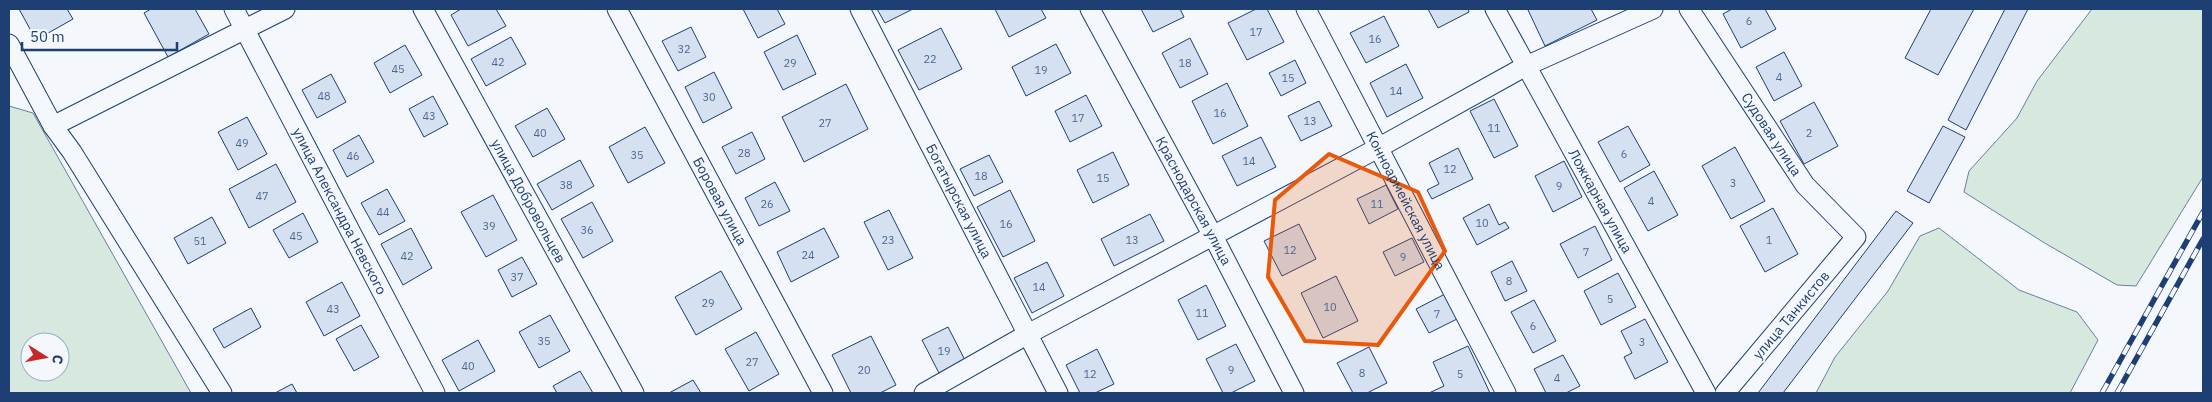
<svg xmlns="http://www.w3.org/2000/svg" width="2212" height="402" font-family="'IBM Plex Sans',sans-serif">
  <rect width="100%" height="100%" fill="#f4f7fb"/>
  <path fill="#d7e8df" stroke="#687fa3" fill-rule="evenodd" d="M2092,9H2203V177L2136,286L2117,285L2043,242L1964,192L1969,171L2017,118L2037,81Z
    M9,106L33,113L191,393H9ZM30,342H60V372H30Z
    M1939,228L2019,290L2077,312L2098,340L2070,393H1816L1835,357L1888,291L1920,236Z"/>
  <path fill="#d5e0f0" stroke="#1d3f73" d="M19,9H67L73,19L36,40Z
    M151,9H195L209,34L168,57L144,13Z
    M461,9H496L506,26L468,46L451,15Z
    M743,9H777L785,24L758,38Z
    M877,9H913L885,23Z
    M995,9H1041L1046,18L1009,37Z
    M1141,9H1180L1184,17L1153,32Z
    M1256,9H1267L1284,42L1247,60L1228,23Z
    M1428,9H1468L1469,12L1438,28Z
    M1531,9H1591L1597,20L1545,46L1528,10Z
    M1732,9H1765L1776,29L1741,48L1723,14Z
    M1931,9H1974L1938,75L1905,58Z
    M2005,9H2028L1966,130L1948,120Z
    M1384,16L1399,46L1366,63L1350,33Z
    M691,27L706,57L678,71L662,41Z
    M941,28L962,69L919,90L898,50Z
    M797,35L816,74L783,90L764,52Z
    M511,37L526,64L486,86L471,59Z
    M1190,38L1208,74L1180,88L1162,53Z
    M1056,44L1071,73L1026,96L1012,67Z
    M405,45L422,75L390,93L374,63Z
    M1784,52L1802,86L1774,101L1756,67Z
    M1295,60L1306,83L1281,96L1269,73Z
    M1406,64L1423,98L1387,117L1370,83Z
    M714,72L732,108L703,123L685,87Z
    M331,74L346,102L317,118L302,90Z
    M1227,83L1248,126L1213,144L1192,101Z
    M846,84L868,129L804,162L782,117Z
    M1086,95L1102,126L1070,142L1055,111Z
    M433,96L448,124L424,137L409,109Z
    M1494,99L1518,146L1494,158L1470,111Z
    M1319,101L1332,126L1301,141L1288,116Z
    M1814,102L1838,146L1804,164L1780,121Z
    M547,108L565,139L533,157L515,126Z
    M247,117L267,154L238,170L218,132Z
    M1628,126L1650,165L1620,182L1598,142Z
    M1943,126L1965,137L1929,203L1907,191Z
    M645,127L665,163L628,183L609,147Z
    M752,132L765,159L736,174L722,147Z
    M359,135L374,162L347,177L333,150Z
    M1261,137L1276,167L1237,186L1222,156Z
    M1735,147L1765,201L1731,219L1702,166Z
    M1458,148L1473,179L1432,199L1427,190L1439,184L1429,163Z
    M1113,152L1129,185L1093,203L1077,170Z
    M989,155L1003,182L974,196L960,169Z
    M580,160L594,186L552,210L537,184Z
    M1564,161L1582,197L1553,212L1535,176Z
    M276,164L296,202L249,228L229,189Z
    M1654,171L1678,215L1648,231L1624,188Z
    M775,182L790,211L759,226L745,198Z
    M1386,185L1398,209L1369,224L1357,199Z
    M387,189L405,221L379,235L361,203Z
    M1010,190L1035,241L1003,257L977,207Z
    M493,195L517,240L486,257L461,212Z
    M592,202L613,241L583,258L561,219Z
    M1489,204L1499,225L1505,222L1509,228L1477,245L1463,218Z
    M1773,208L1798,254L1765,272L1740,226Z
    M889,210L913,258L888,270L864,222Z
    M1896,211L1913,223L1783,393H1758Z
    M303,213L318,242L289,258L273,230Z
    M1150,214L1164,241L1114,266L1101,239Z
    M212,217L226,243L188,264L174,238Z
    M1299,224L1316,259L1282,276L1264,241Z
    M1595,226L1612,260L1578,278L1560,244Z
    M411,228L432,268L403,285L381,244Z
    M824,228L839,257L791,282L777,252Z
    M1412,238L1424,262L1395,276L1383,252Z
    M522,257L537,284L512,297L498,270Z
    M1512,261L1527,291L1505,301L1491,272Z
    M1047,262L1064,296L1032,313L1014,278Z
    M721,271L742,309L696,335L675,297Z
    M1618,273L1636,307L1601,325L1584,291Z
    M1336,276L1358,321L1323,338L1301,293Z
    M342,282L360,316L324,336L306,302Z
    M1206,285L1226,326L1198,340L1178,300Z
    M1445,294L1457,319L1429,333L1416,309Z
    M1534,300L1556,341L1533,353L1511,312Z
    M251,308L261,327L224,348L213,329Z
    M550,315L570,351L539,368L519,332Z
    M1645,319L1668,362L1635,379L1624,357L1632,353L1621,331Z
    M361,325L379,357L354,371L336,339Z
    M948,327L966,362L940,375L922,340Z
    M756,332L779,374L749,391L725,349Z
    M871,336L896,385L880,393H851L832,355Z
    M478,340L495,371L459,391L442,360Z
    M1236,344L1255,381L1231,393H1223L1206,359Z
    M1468,346L1490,393H1429L1444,386L1433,362Z
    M1369,347L1387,383L1367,393H1353L1337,363Z
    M1097,349L1114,384L1095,393H1080L1066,365Z
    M1563,355L1580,386L1566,393H1546L1534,369Z
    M580,371L593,393H557L553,386Z
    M693,380L701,393H669Z
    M292,384L297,393H275Z"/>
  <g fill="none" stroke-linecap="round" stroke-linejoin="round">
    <g stroke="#1d3f73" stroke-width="21">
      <g id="street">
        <path id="s1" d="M234,9L435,393"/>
        <path id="s2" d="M423,9L634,393"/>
        <path id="s3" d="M617,9L823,393"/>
        <path id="s4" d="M860,9L1058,393"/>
        <path id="s5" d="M1090,9L1213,236L1294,393"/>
        <path id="s6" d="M1306,9L1506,393"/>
        <path id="s7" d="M1495,9L1706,393"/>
        <path id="s8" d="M1689,9L1805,185L1856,237L1725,393"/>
        <path d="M9,44L53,126L72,152L222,393"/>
        <path d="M53,126L285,9"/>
        <path d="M924,393L1028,334L1378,148L1526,66L1653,9"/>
      </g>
    </g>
    <use href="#street" stroke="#f4f7fb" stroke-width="19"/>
    <g stroke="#1d3f73" stroke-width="5.5">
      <path id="rail" d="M2102,393L2203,212
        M2117,393L2203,239"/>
    </g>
    <use href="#rail" stroke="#f4f7fb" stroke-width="4" stroke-dasharray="11" stroke-linecap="butt"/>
  </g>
  <path fill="#e8590c" fill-opacity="0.2" stroke="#e8590c" stroke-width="4" stroke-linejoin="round" d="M1329,154L1418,192L1445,251L1378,345L1305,341L1268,277L1275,200Z"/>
  <g text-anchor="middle" stroke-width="4" stroke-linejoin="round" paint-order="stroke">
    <g font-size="11" fill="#4b6792">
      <text x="1749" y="25">6</text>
      <text x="1256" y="36">17</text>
      <text x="1375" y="43">16</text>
      <text x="684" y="53">32</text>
      <text x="930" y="63">22</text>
      <text x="498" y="66">42</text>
      <text x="790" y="67">29</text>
      <text x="1185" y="67">18</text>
      <text x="398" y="73">45</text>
      <text x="1041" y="74">19</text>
      <text x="1779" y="81">4</text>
      <text x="1288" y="82">15</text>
      <text x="1396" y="95">14</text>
      <text x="324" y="100">48</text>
      <text x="709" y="101">30</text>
      <text x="1220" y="117">16</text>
      <text x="429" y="120">43</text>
      <text x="1078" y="122">17</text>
      <text x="1310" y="125">13</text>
      <text x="825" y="127">27</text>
      <text x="1494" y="132">11</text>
      <text x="540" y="137">40</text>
      <text x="1809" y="137">2</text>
      <text x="242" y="147">49</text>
      <text x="744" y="157">28</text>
      <text x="1624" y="158">6</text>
      <text x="637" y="159">35</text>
      <text x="353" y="160">46</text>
      <text x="1249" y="165">14</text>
      <text x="1450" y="173">12</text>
      <text x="981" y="180">18</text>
      <text x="1103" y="182">15</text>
      <text x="1733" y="187">3</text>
      <text x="566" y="189">38</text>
      <text x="1559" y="190">9</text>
      <text x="262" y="200">47</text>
      <text x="1651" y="205">4</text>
      <text x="767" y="208">26</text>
      <text x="1377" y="208">11</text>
      <text x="383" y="216">44</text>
      <text x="1482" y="227">10</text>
      <text x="1006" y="228">16</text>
      <text x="489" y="230">39</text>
      <text x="587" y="234">36</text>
      <text x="296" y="240">45</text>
      <text x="888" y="244">23</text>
      <text x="1132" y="244">13</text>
      <text x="1769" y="244">1</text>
      <text x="200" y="245">51</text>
      <text x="1290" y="254">12</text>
      <text x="1586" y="256">7</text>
      <text x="808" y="259">24</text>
      <text x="407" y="260">42</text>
      <text x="1403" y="261">9</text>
      <text x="517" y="281">37</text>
      <text x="1509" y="285">8</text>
      <text x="1039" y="291">14</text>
      <text x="1610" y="303">5</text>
      <text x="708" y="307">29</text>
      <text x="1330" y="311">10</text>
      <text x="333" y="313">43</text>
      <text x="1202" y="317">11</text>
      <text x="1437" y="318">7</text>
      <text x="1533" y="330">6</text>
      <text x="544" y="345">35</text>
      <text x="1642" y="346">3</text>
      <text x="944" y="355">19</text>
      <text x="752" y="366">27</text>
      <text x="468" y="370">40</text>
      <text x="864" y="374">20</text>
      <text x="1231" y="374">9</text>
      <text x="1362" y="377">8</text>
      <text x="1090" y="378">12</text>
      <text x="1460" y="378">5</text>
      <text x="1557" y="382">4</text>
    </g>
    <g font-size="14" fill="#1d3f73" stroke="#f4f7fb">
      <text dy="5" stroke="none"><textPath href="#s8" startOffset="150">Судовая улица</textPath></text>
      <text dy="5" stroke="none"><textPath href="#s5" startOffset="218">Краснодарская улица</textPath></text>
      <text dy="5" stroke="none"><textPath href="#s2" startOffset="219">улица Добровольцев</textPath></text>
      <text dy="5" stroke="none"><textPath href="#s3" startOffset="218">Боровая улица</textPath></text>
      <text dy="5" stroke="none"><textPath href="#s4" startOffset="216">Богатырская улица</textPath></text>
      <text dy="5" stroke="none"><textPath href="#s6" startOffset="216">Конноармейская улица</textPath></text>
      <text dy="5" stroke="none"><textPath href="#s7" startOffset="219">Ложкарная улица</textPath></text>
      <text dy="5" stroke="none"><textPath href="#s1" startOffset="228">улица Александра Невского</textPath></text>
      <text transform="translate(1791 315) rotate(-50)" y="5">улица Танкистов</text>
    </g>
  </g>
  <rect width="2212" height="402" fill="none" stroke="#1d3f73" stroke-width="20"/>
  <g transform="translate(45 357) rotate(101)"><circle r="24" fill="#f4f7fb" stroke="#9eadc5"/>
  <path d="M0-4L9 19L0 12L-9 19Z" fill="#c62828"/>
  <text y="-8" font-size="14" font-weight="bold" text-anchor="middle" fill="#1d3f73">С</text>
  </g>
  <path d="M22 42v8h155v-8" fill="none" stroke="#1d3f73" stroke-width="2.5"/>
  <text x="30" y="42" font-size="15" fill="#1d3f73" stroke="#f4f7fb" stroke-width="4" paint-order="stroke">50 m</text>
</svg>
